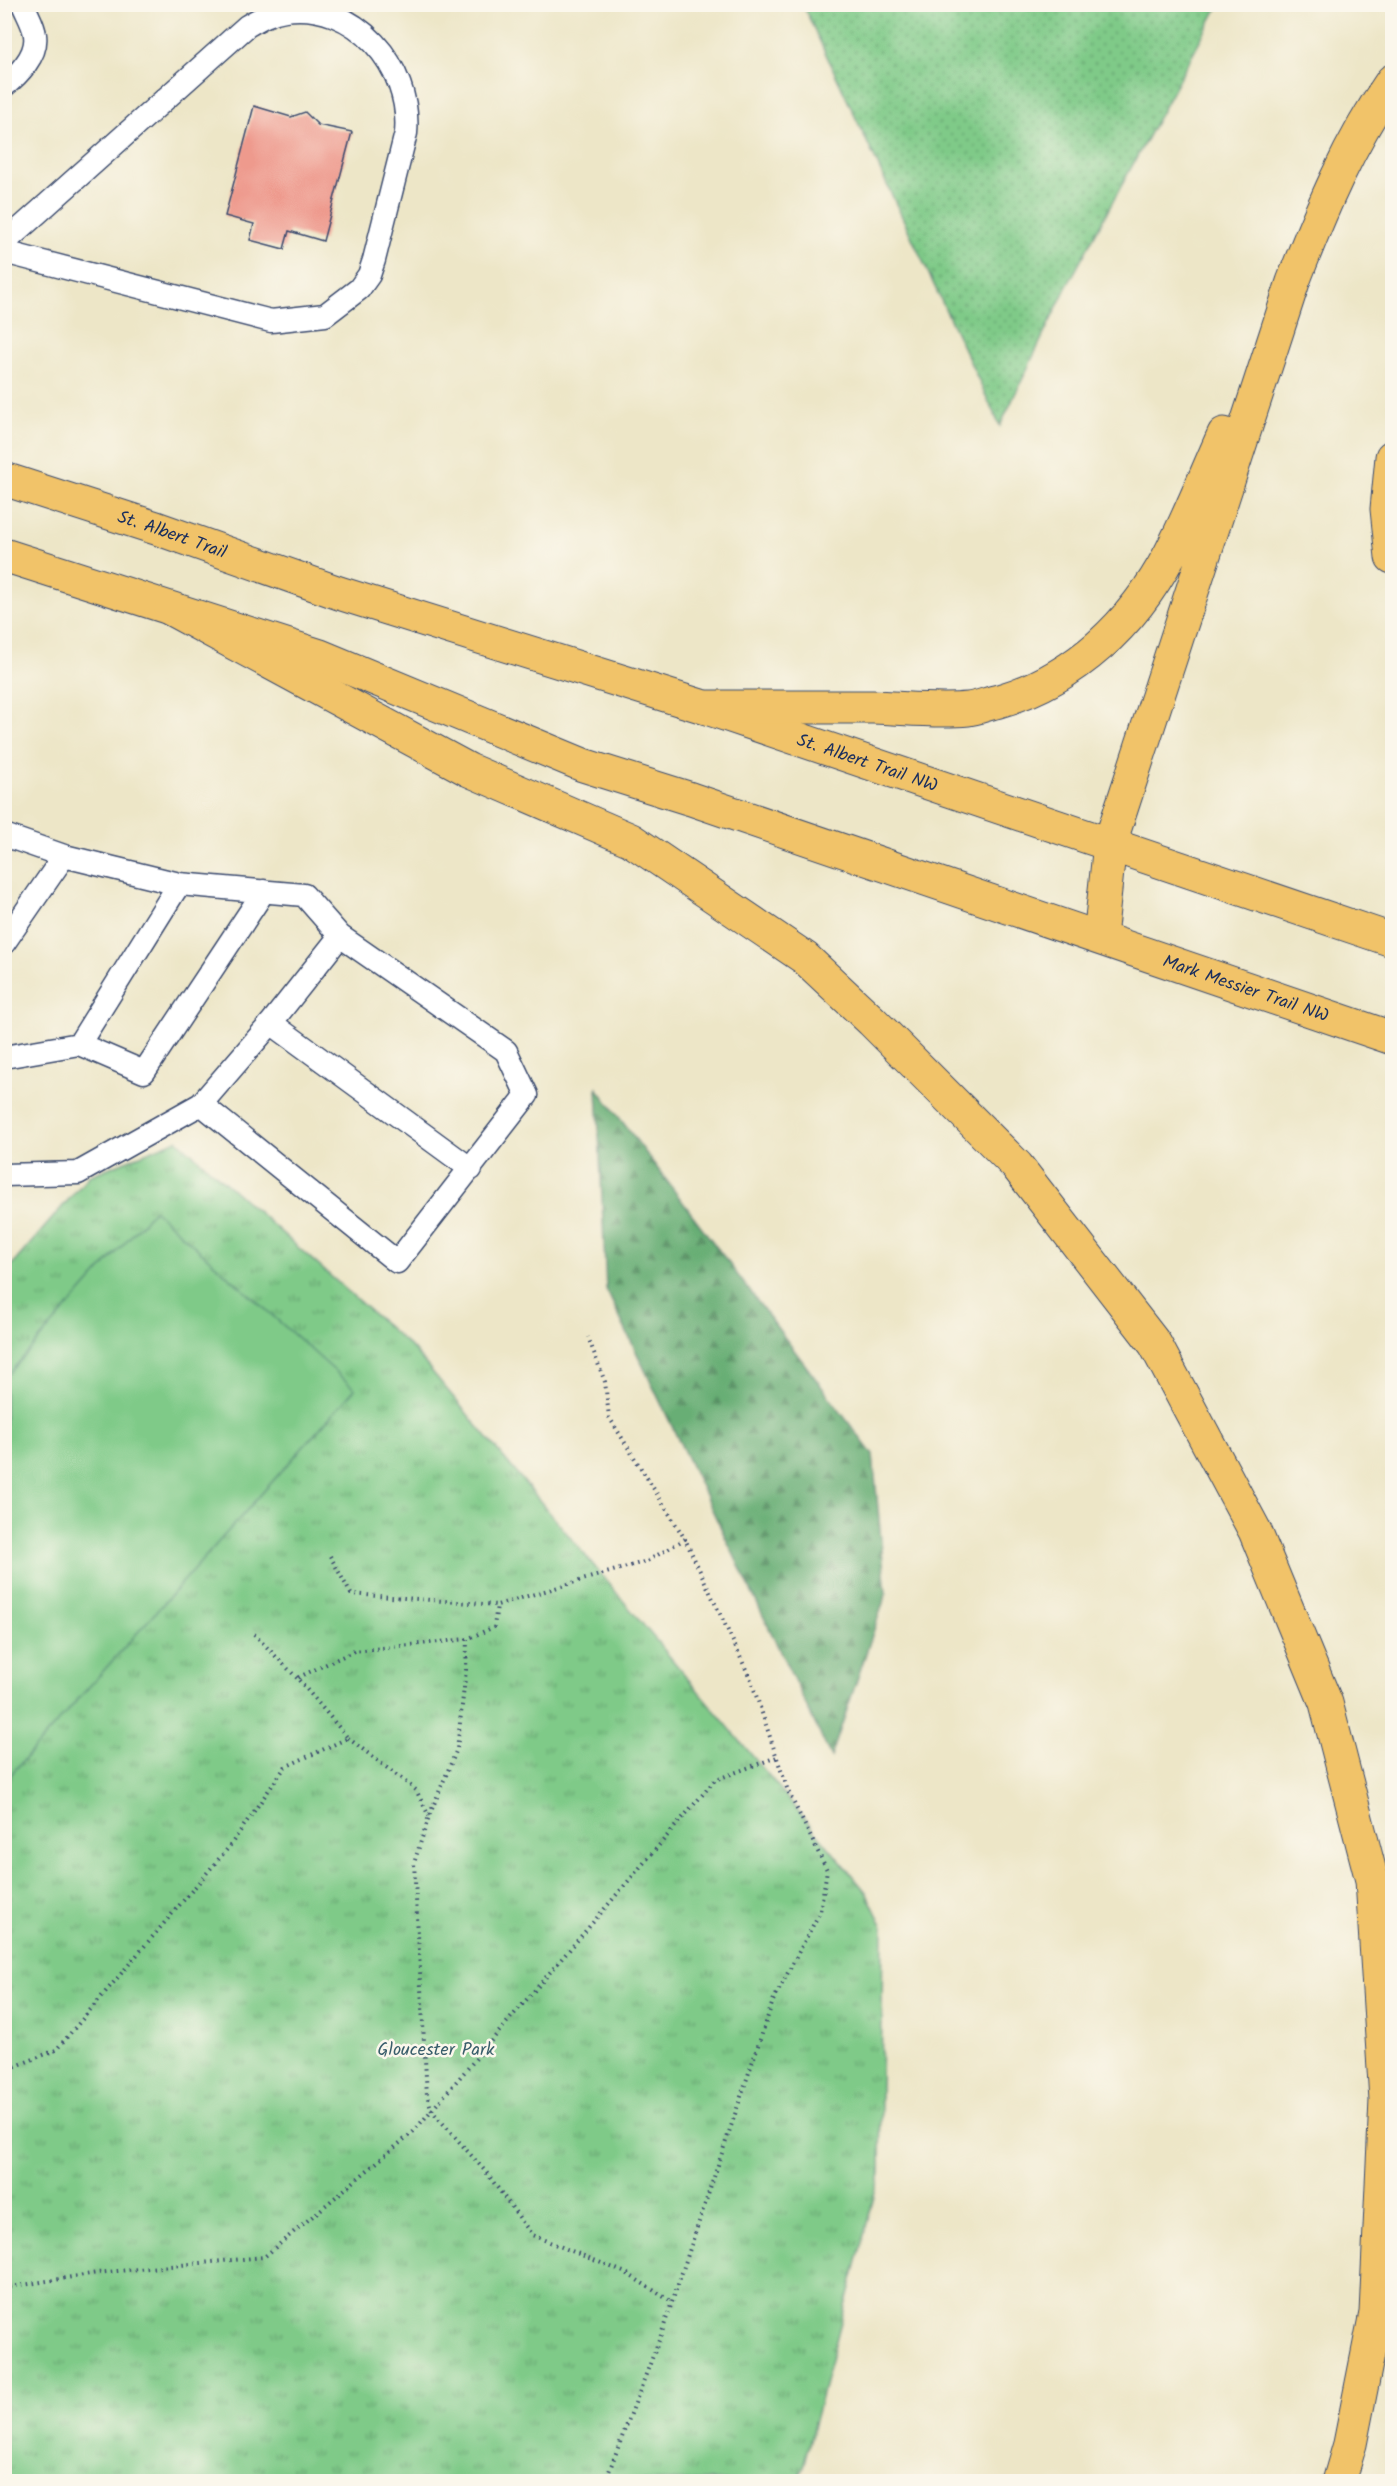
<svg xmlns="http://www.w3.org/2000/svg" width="1397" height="2486" font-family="Kalam,sans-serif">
  <defs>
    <pattern id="grass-dots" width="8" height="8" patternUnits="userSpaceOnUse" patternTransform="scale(1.5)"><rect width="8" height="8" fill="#7fca88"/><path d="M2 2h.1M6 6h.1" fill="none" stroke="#67a472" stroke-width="1.8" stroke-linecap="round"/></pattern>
    <pattern id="forest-firs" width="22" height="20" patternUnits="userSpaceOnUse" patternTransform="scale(1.5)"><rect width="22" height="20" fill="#67ae74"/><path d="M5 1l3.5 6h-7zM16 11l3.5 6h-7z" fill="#548e62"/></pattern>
    <pattern id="park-tufts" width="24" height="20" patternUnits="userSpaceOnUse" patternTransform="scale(1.5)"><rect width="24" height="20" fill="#7fca88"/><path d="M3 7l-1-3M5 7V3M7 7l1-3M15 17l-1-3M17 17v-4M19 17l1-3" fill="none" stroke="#67a472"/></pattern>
  </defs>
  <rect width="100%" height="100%" fill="#fbf7ec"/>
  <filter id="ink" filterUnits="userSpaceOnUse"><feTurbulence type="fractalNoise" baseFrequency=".0167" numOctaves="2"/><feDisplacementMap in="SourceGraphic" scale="12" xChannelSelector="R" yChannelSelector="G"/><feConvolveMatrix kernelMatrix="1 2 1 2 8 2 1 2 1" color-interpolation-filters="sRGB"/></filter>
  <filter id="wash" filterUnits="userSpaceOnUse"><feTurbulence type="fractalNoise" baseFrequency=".008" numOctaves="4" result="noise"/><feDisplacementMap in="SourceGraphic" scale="24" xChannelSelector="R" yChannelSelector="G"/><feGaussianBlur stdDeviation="1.35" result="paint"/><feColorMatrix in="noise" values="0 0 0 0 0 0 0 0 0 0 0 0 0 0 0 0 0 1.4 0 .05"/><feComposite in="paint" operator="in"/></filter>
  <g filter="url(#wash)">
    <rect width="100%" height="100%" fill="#ede6c7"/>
    <path fill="url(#grass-dots)" stroke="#4d7c73" stroke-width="1.5" d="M803,5H1219L1065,290L1000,426Z"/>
    <path fill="url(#forest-firs)" stroke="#416e69" stroke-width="1.5" d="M597,1088L873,1455L886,1594L831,1757L606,1289Z"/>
    <path fill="url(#park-tufts)" stroke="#4d7c73" stroke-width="1.5" d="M177,1140L414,1350L866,1892L883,1927L880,2174L799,2481L5,2482V1273L89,1176Z"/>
    <path fill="#7fca88" stroke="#4d7c73" stroke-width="1.5" d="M154,1210L355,1389L5,1781V1378Z"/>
    <g id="blocks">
      <path fill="#ee9a8d" d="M254,106L291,117L305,112L318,125L352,132L323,241L289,231L284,249L250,240L254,224L225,216Z"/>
    </g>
  </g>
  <g filter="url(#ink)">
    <use href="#blocks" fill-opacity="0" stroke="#3a4a6e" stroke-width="1.5"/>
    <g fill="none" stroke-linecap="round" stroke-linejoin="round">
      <g stroke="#3a4a6e" stroke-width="25">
        <path id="service" d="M4,86C18,75 38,55 35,35C34,25 27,14 23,4
          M4,243L247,26C259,19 271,12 285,10C355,0 412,67 406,133L374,260L369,275L359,289L325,315L271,321L4,252
          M4,835L64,856L4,943
          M64,856L179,884L304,895L340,936L506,1051L527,1095L397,1262L201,1104L271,1023L340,936
          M271,1023L471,1169
          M79,1044L179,884
          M4,1057L79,1044L144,1072L264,891
          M4,1175L78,1173L201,1104"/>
      </g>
      <g stroke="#3a4a6e" stroke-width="35">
        <g id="primary">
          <path id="s1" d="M4,479L156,528L339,593L704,707L1392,940"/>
          <path id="s2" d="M4,555L320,656L583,765L691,799L1392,1038"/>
        </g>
      </g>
      <g stroke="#3a4a6e" stroke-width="35">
        <path id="motorway" d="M1392,457L1387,509L1392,557
          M171,609L469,770L631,840L805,958L872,1021L1017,1166L1155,1344L1255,1531L1326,1703L1372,1880L1386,2100L1376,2313L1350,2444L1339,2482
          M704,707C760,707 817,707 873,707C905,708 936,712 968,709C978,708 989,703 999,701C1075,679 1133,624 1170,554C1190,515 1206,474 1224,434
          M1100,937L1110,843L1293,282C1320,212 1349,143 1392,81"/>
      </g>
      <path stroke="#3a4a6e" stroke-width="4" stroke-dasharray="1.5 4.5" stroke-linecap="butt" d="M330,1556L351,1594L497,1605
        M254,1634L297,1678
        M467,1639L466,1670L457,1749L429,1816L414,1863L427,2095L432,2111L486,2172L532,2235L626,2273L672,2302
        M348,1738L416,1790L429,1816
        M4,2071L56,2050L229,1847L285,1767L348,1738L297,1678L354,1651L467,1639L494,1627L497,1605L647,1561L685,1539L609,1417L605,1382L588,1337
        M4,2288L97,2273L264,2257L413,2132L715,1780L777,1757
        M605,2482L661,2335L773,2001L820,1912L827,1870L788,1791L751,1680L685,1539"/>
      <use href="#service" stroke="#fff" stroke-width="22"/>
      <use href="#primary" stroke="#f1c369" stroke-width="33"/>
      <use href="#motorway" stroke="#f1c369" stroke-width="33"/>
    </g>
  </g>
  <g text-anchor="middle" stroke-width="5" stroke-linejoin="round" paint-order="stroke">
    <g font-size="18" fill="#1b2f5e" stroke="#fbf7ec">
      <text dy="6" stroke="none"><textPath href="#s1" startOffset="177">St. Albert Trail</textPath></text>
      <text dy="6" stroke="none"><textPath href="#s1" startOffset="909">St. Albert Trail NW</textPath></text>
      <text dy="6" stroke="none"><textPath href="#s2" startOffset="1316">Mark Messier Trail NW</textPath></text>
    </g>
    <g font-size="18" fill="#395e6b" stroke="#fbf7ec">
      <text x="436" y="2055">Gloucester Park</text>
    </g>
  </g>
  <rect width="1397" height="2486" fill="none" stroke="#fbf7ec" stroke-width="24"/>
</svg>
